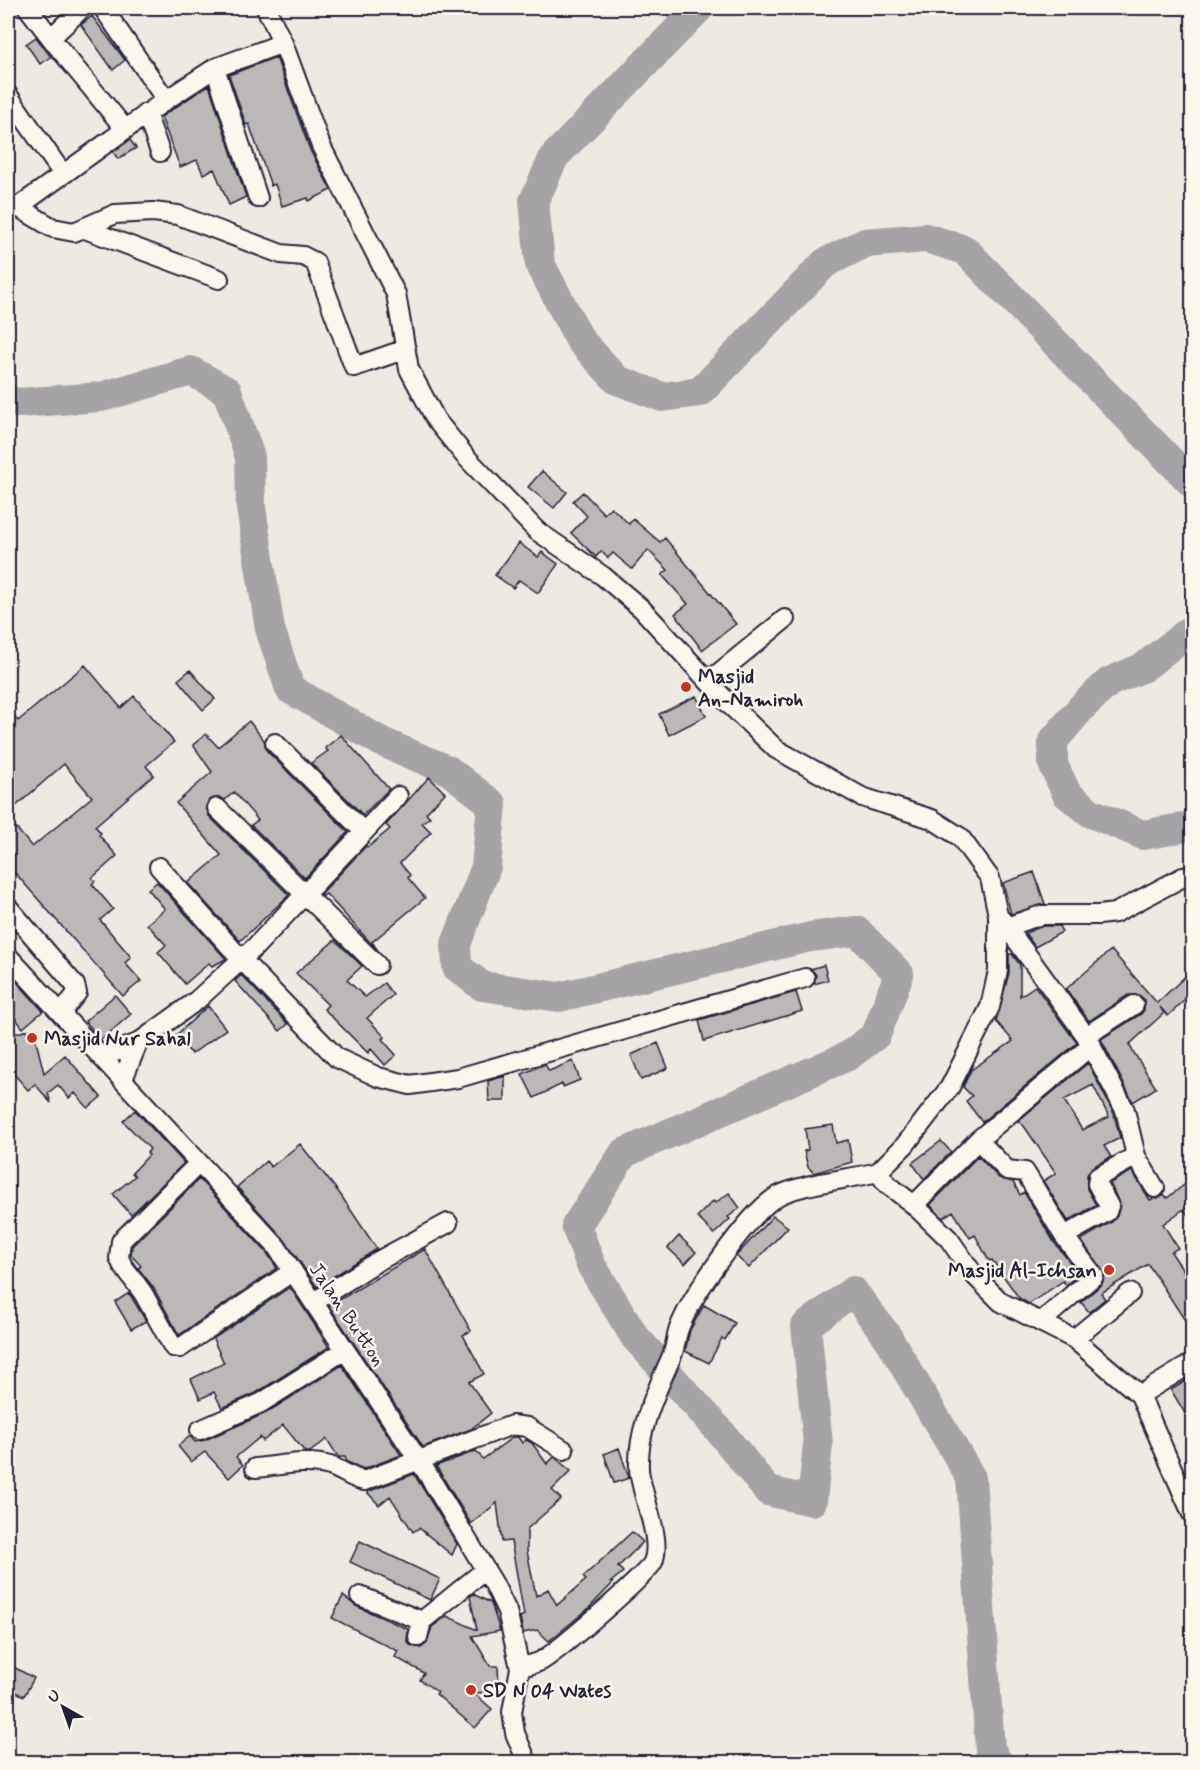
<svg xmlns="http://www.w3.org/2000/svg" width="1200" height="1770" font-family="Mynerve,sans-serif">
  <rect width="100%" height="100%" fill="#eeeae2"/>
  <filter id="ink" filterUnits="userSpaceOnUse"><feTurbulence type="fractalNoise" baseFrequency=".0167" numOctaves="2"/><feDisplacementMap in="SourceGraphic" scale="12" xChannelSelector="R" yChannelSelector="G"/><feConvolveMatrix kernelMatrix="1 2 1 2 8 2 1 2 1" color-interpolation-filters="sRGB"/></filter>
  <g filter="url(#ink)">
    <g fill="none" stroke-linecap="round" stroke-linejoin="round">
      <path stroke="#a6a3a7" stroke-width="30" d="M699,8L554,157L534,201L540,264L580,340L617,380L662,397L700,392L825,263L865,243L926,238L965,250L1192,483
        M8,400L17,403L101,397L191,371L227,391L250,457L251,508L270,629L290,689L382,742L448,770L492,804L486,867L456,944L457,967L482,986L559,997L810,937L857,931L899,974L876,1035L848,1056L624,1153L576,1226L591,1265L635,1337L718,1429L768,1491L812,1501L818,1444L806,1326L853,1291L887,1336L971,1478L990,1749L998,1762
        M1192,629L1144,667L1109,682L1082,707L1053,741V764L1067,794L1091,813L1143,835L1192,826"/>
    </g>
    <path fill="#bcb8b8" stroke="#22223b" stroke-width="1.5" fill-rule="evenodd" d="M92,16L125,60L113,70L81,25Z
      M36,37L51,57L40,64L26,44Z
      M276,57L310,150L331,190L309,201L308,198L282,206L275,184L271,186L249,124L246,125L229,75Z
      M209,85L246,197L229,205L214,169L203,174L197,160L180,167L161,117Z
      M130,140L136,148L118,159L113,152Z
      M542,471L567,492L554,508L528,487Z
      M583,492L604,514L611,507L629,524L633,519L660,542L665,538L736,624L702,650L675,614L688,604L662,575L668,570L648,550L632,569L613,553L608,558L601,551L596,557L571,533L587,516L573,501Z
      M519,543L538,557L542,552L558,564L538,593L519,580L513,588L495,575Z
      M85,665L121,708L134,696L174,742L146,766L154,775L95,826L101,833L99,835L117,856L92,878L95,881L92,884L113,909L100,920L131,957L125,963L141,981L123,996L8,865V818L32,847L92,797L64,764L8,813V723L15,717L18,721Z
      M190,670L215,699L203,710L178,680Z
      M696,696L706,716L669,735L659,714Z
      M249,721L264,740L267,751L348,832L305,878L251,825L258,820L234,792L225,800L219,797L209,800L206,806L209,816L289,895L240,941L188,883L221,855L176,803L212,772L193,745L206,734L218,747Z
      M341,735L389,789L363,815L311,763L328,751L325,748Z
      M429,777L445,793L426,813L430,817L422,823L431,832L400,863L410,875L408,878L425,898L372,942L379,952L326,894L323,896L321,894L366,846L368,847L390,829L386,825Z
      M1034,872L1045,904L1011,914L1003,883Z
      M157,882L226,959L212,966L209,963L185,984L158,952L166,945L147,924L165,909L148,889Z
      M1043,926H1059L1062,932L1035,947L1025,933Z
      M335,940L362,966L347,980L365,997L384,983L393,995L367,1018L385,1037L382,1039L396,1055L385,1065L371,1049L368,1053L324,1009L328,1005L296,973Z
      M1111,950L1157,1003L1192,970V993L1168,1016L1160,1007L1164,1013L1129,1045L1156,1088L1133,1102L1101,1039L1141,1014L1144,1010V999L1139,995H1128L1089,1021L1066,989Z
      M1009,954H1012L1020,965V996L1035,986L1077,1043L982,1122L966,1101L972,1096L963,1087L971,1070L1013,1041L996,1021L1009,973Z
      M824,965L828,980L814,984L816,975L811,969Z
      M8,972L43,1011L23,1028L8,1009Z
      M241,975L288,1024L280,1031L235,981Z
      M796,992L802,1011L704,1041L699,1020Z
      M115,995L131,1014L101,1040L85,1021Z
      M208,1006L226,1029L192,1054L175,1036Z
      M33,1029L44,1073L65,1055L101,1097L88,1108L75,1093L69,1098L58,1085L48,1093L51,1103L35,1084L28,1090L13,1073L8,1049V1035Z
      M658,1043L668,1068L641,1080L631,1055Z
      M573,1061L580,1080L563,1087L562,1084L534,1098L522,1074L545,1064L549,1071Z
      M1088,1063L1114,1114L1120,1138L1104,1146L1111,1157L1092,1167L1087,1175V1189L1096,1205L1068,1221L1043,1181L1056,1173L1024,1126L1018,1121ZM1093,1085L1109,1117L1082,1130L1064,1100Z
      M505,1076V1101H489L488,1081Z
      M135,1110L184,1163L131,1215L113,1194L135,1176L132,1173L149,1155L147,1153L150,1149L123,1121Z
      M833,1125L836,1143L848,1140L852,1162L814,1173L808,1167L804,1151L808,1150L805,1129Z
      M941,1141L951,1152L924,1179L912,1163Z
      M300,1144L340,1194L377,1249L317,1287L284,1239L237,1187L266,1161L271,1167Z
      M978,1156L999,1178L1013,1182L1020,1195L1024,1192L1054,1242L1079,1274L1066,1285L1063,1281L1029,1304L1019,1298L992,1260L989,1261L975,1235L970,1238L953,1211L943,1218L930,1205Z
      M1132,1171L1150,1200L1164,1194L1167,1198L1192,1179V1222L1184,1209L1163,1224L1178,1248L1171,1252L1192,1283V1331L1148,1264L1101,1293L1105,1299L1089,1312L1081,1302L1102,1284L1105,1275L1081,1240L1112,1222L1117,1216L1120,1205L1110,1183Z
      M199,1179L267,1253L277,1268L179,1335L153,1287L138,1268L141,1266L131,1255L132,1246Z
      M729,1193L740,1208L728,1217L730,1219L714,1234L697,1217L713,1201L715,1203Z
      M773,1216L788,1227L749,1268L736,1256Z
      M679,1236L696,1252L685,1264L668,1248Z
      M425,1249L471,1331L463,1335L484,1374L469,1382L491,1413L471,1429L423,1447L329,1306Z
      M290,1287L329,1347L256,1393L222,1408L214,1392L200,1399L191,1379L224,1363L213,1339Z
      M129,1293L146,1321L131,1329L115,1302Z
      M704,1305L735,1323L725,1340L722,1338L709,1363L685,1351L690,1330Z
      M342,1365L401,1455L364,1469L347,1462L345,1457H338L327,1439L310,1452H305L283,1425L263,1441L260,1437L236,1457L243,1465L229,1478L205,1452L191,1462L178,1446L190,1436L195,1442L205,1440L266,1413Z
      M1192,1377V1425L1171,1390Z
      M513,1437H518L522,1443L526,1440L532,1443L547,1464L554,1457L571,1471L552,1490L561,1499L527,1529V1551L536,1596L548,1589L557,1605L586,1580L583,1577L632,1532L643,1542L618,1567L623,1572L611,1582L613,1583L588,1609L549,1641L537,1630L523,1633L520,1617L524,1615L511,1541L502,1542L497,1503L471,1524L436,1466L476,1451L483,1459Z
      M619,1448L629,1478L614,1483L604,1454Z
      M414,1474L457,1544L452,1555L419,1528L413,1532L390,1496L379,1505L367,1492Z
      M360,1541L440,1579L430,1600L350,1562Z
      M473,1594L491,1603L500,1631L472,1636L490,1666H498L499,1692L474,1693L492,1709L475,1728L436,1694L438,1692L420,1680L424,1673L395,1657L398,1651L332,1618L343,1596L356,1606L408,1629L407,1640L410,1645L421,1648L426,1644L432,1627L447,1616L477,1630L470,1597Z
      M8,1664L34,1678L24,1696L8,1688Z"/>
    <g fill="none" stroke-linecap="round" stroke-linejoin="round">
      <g stroke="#22223b" stroke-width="22">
        <path id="minor" d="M28,8L54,42
          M82,8L55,34L54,42L125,129
          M103,8L166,100
          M266,8L283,43L321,146L396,294L409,369L436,420L465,456L537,531L603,576L642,609L729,704L776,749L862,797L932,819L960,837L990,878L998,915V971L990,1007L950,1087L905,1145L878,1172
          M8,95L62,173
          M146,113L160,152
          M258,198L215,68L283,43
          M9,205L18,207L166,100L215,68
          M18,207L53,228L74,232L115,214L153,212L178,215L281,254L303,256L315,262L354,367L406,349
          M85,229L219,279
          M709,681L785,619
          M275,743L364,832
          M217,808L377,965
          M159,867L241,959L337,1058L378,1077L410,1085L458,1078L805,978
          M8,907L75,985L77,993L61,1013
          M1001,919L1086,1036
          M1007,927L1041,915H1099L1115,913L1183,877L1192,876
          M8,956L276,1246L427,1473L494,1584L507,1611L520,1668L512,1712L515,1733L527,1762
          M102,1057L138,1043L196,1001L254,948L398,796
          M123,1079L138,1043
          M978,1140L1007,1170L1025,1172L1064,1236L1094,1276L1042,1321
          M1136,1156L1155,1188
          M199,1163L121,1241L119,1258L123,1266L143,1293L173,1347L180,1348L293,1271
          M914,1205L978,1140L1092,1045
          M1064,1236L1107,1212L1109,1206L1097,1184L1098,1177L1136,1156L1125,1110L1086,1036L1134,1005
          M314,1302L378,1261L448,1223
          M1074,1339L1130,1293
          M1140,1395L1192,1363
          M200,1430L261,1403L345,1350
          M255,1468C279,1466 306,1459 330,1466C342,1470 351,1478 364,1481L512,1425L527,1427L564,1450
          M360,1596L422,1621
          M418,1637L422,1621L485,1570
          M520,1668C527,1665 535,1664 541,1661C556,1653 648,1574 653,1562C663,1538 641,1496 639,1469C637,1428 658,1389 673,1353C676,1344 676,1335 680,1326C693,1294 745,1219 773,1199C793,1184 852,1179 878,1172L887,1184L914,1205L949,1239L974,1275L1001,1302L1074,1339L1140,1395L1192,1514"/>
      </g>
      <use href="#minor" stroke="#fbf7ec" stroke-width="18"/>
    </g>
  </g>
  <g fill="#c8321e" stroke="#fbf7ec" stroke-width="2">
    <circle cx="686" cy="687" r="6"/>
    <circle cx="32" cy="1038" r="6"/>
    <circle cx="1109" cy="1270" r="6"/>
    <circle cx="471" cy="1690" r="6"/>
  </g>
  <g text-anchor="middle" stroke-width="5" stroke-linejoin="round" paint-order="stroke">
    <g font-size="20" font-weight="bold" fill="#22223b" stroke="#fbf7ec" text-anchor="start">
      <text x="698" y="683">Masjid<tspan x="698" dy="23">An-Namiroh</tspan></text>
      <text x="44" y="1045">Masjid Nur Sahal</text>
      <text x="1097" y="1277" text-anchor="end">Masjid Al-Ichsan</text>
      <text x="483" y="1697">SD N 04 Wates</text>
    </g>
    <g font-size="20" fill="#22223b" stroke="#fbf7ec">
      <text transform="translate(348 1314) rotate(56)" y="7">Jalan Button</text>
    </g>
  </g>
  <rect width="1200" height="1770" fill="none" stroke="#fbf7ec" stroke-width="30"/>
  <rect x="15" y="15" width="1170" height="1740" fill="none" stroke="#22223b" stroke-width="2" filter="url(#ink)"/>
  <g transform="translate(63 1707) rotate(320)" stroke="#fbf7ec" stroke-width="4.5" paint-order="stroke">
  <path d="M0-4.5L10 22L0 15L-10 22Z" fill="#22223b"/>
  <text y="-9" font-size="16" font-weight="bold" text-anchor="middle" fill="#22223b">U</text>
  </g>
</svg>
